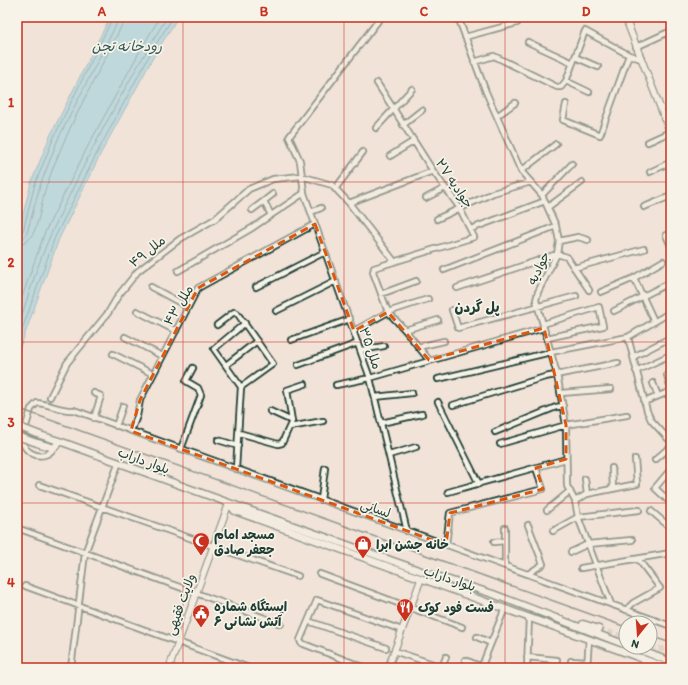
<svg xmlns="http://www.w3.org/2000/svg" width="688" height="685" font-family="Itim,'Playpen Sans Arabic',sans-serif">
  <rect width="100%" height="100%" fill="#f2e3d8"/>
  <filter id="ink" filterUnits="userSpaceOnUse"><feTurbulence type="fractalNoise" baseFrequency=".025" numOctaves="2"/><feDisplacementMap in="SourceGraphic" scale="8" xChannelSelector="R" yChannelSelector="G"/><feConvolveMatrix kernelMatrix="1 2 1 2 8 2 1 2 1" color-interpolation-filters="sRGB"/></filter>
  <g filter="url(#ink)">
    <path fill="#80cae1" stroke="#59929c" d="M110,17H178L154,56L101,153L59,239L17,356V237L31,183L50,136Z"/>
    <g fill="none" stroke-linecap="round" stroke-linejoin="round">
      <path stroke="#467579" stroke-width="1" d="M17,234L23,231L35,184L54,137L113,17
        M17,239L23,238L27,233L40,186L58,139L117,23L118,17
        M17,245C39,245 40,204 46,187C65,131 96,78 122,25L124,17
        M17,311L45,232L88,146L141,49L160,17
        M17,329C28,298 37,265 51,234C85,160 124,87 167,17
        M17,344L55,237L98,151L150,54L173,17"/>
      <path stroke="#c8c2b7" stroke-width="6" stroke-dasharray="6 3" stroke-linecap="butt" d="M599,629L626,638
        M650,646L660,649H671"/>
      <g stroke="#1f3d34" stroke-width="8">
        <path id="minor" d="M381,17L289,137L300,161L304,193L370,378L407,531
          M458,17L486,92L521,171L542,195L556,226L559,241L557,254L538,292L536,300L557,374L566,425L567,486L575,501L578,517L611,604
          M627,22L637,17
          M465,37L517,23
          M528,42L573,63
          M636,47L671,31
          M575,57L598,67
          M474,62L494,56L557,87H561L566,81
          M377,83L433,171L459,207L474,237L374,268L373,272L388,312L405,330L429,360
          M589,92L566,81L585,31L629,55
          M566,104L563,120L600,135L629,55L641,59
          M497,116L515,103
          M664,119L671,116
          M403,125L422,110
          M376,128L412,89
          M648,142L670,132
          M390,156L414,141
          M521,171L556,144
          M650,172L671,162
          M335,189L363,152
          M542,195L572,164
          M426,198L445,188
          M264,201L273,194
          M349,203L433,171
          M548,207L582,182
          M644,207L671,196
          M252,210L264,201L271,215
          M311,212L321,208
          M437,219L493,193L531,182
          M471,229L545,201
          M666,235L671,246
          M559,241L578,237L588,240
          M574,268L644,249
          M444,270L556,226
          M178,271L252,228L304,193
          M634,278L654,321
          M151,287L188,307
          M256,287L325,252
          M457,288L557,254L567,257L589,290
          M601,292L634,278L663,261
          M381,294L416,281
          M452,310L458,328L576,296
          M137,311L176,331
          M276,311L336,281
          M614,311L667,284
          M543,324L599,307L603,326L547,338
          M217,325L234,312L237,313L273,364L241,387
          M405,330L438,320
          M354,331L388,312L428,299
          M125,337L162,356
          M628,337L647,411L651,420L671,442
          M291,340L350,319
          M418,347L444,341
          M361,350L384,346
          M113,354L153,374
          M633,357L666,340
          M226,365L257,341
          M298,365L358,343
          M636,371L670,355
          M667,375L671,389
          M438,379L551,352L628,337L671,312
          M653,383L658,396
          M336,385L370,378L544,328
          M561,393L611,389
          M50,397L67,363L108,313L118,296L138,271L180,239L215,219L249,189L273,179L301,176L332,185L349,203L394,261
          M375,397L412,393
          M438,402L479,484
          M644,402L671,391
          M453,405L545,377L618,363
          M270,411L292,421
          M94,418L101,396L94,393
          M671,421V420
          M381,423L422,414
          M116,426L123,406
          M290,427L323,421
          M131,431L137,416L140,400L198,288L315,224
          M495,432L556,407L563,406
          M239,433L278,444L282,443L292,421L287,390L305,384
          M218,440L238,446
          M500,444L566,425L627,415
          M54,448C44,462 25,455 22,440L31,409L37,403C50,404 61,411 74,410L671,626
          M181,449L201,395L198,388L186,381L193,368
          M389,455L416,447
          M655,460L671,446
          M612,468L613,489
          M236,469L241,387L214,349L245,323
          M671,469L655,488L671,503
          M585,479L587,494
          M39,485L298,576
          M448,492L566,459
          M321,500L325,468
          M575,501L587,494L637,484L635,459
          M547,510L570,491
          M651,511L671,528
          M17,528L281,624
          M553,531L578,517L639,510
          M494,542L505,541
          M446,545L450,513L543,489L536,468
          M571,552L588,544L632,540
          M505,566V528
          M581,568L671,553
          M320,574L462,627
          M528,574L543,564L528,525
          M25,586L249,668
          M626,610L633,603L660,588L638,559
          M308,621L386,648
          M477,637L491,643
          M394,651L442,667L446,657
          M527,657L557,660
          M465,660L482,667
          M571,661L588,662
          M24,667L29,668
          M71,668L85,553L119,462
          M366,668L301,643L300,640L317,600L402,630
          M481,668L505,608
          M527,668L529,617
          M587,668L589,639"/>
      </g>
      <g stroke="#1f3d34" stroke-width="8">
        <path id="tertiary" d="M625,17L671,135
          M642,658L648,668
          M169,668L229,503
          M388,668L421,579"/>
      </g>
      <g stroke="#1f3d34" stroke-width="9">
        <path id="secondary" d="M40,435L62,442
          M37,443L54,448L59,442H62L229,503L424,572L493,594L626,645
          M230,505L235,511L668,668
          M583,624L599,629
          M632,647L671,662"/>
      </g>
      <use href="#minor" stroke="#f7f3e8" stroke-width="4.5"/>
      <use href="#tertiary" stroke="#f7f3e8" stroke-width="5.5"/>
      <use href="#secondary" stroke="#f7f3e8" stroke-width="6"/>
      <path stroke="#1f3d34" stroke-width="1.5" d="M17,408L626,627
        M650,636L671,643"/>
      <g stroke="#1f3d34" stroke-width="9" stroke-linecap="butt">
        <path id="secondary-bridge" d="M17,426L40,435
          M17,436L37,443"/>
      </g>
      <use href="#secondary-bridge" stroke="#f7f3e8" stroke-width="6"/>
    </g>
  </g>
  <path d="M0 0H688V685H0ZM315,224L354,331L388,312L429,360L544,328L566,425V459L536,468L543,489L450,513L446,545L131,431L140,400L198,288Z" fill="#f2e3d8" fill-opacity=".55" fill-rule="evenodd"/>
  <path fill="none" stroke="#de580e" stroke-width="3" stroke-dasharray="8 5" stroke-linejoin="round" d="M315,224L354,331L388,312L429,360L544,328L566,425V459L536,468L543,489L450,513L446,545L131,431L140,400L198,288Z"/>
  <path fill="none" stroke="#c8321e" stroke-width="1" stroke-opacity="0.55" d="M183,17V668M344,17V668M505,17V668M17,182H671M17,342H671M17,503H671"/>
  <defs>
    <g id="mosque-pin" transform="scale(0.9)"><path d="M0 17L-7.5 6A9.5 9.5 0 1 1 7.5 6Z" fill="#c8321e" stroke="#f7f3e8"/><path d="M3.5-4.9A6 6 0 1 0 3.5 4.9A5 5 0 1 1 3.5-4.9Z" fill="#fff"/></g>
    <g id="shop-pin" transform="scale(0.9)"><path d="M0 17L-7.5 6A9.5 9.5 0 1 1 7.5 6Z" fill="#c8321e" stroke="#f7f3e8"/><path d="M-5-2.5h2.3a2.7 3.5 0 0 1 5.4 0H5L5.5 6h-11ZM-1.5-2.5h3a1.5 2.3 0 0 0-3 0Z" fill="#fff"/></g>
    <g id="restaurant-pin" transform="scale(0.9)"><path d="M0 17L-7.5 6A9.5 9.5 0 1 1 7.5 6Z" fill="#c8321e" stroke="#f7f3e8"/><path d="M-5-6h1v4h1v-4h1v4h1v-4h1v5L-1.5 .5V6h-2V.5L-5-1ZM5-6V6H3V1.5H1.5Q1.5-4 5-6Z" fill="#fff"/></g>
    <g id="civic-pin" transform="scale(0.9)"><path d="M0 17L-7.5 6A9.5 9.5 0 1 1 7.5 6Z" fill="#c8321e" stroke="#f7f3e8"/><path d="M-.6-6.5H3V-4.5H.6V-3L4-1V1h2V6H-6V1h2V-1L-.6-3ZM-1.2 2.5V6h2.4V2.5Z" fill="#fff"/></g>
  </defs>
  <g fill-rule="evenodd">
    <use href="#mosque-pin" x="201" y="541"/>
    <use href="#shop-pin" x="363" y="544"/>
    <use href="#restaurant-pin" x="405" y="607"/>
    <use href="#civic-pin" x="201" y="613"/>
  </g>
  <g text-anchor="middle" stroke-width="3.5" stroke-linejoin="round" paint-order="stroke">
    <g font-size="13" fill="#1f3d34" stroke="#f7f3e8">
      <text transform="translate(455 183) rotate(56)" y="5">جوادیه ۲۷</text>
      <text transform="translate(147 251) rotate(-39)" y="5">ملل ۴۹</text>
      <text transform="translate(538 268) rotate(-65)" y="5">جوادیه</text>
      <text transform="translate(178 305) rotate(-59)" y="5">ملل ۴۳</text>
      <text transform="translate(371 348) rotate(71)" y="5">ملل ۳۵</text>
      <text transform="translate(144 460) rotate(20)" y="5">بلوار داراب</text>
      <text transform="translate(376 508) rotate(20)" y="5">لسانی</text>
      <text transform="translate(450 578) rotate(19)" y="5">بلوار داراب</text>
      <text transform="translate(180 604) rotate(-70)" y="5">ولایت فقیهی</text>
    </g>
    <g font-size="13" font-weight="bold" fill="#1f3d34" stroke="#f7f3e8" text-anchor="start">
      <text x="214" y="539">مسجد امام<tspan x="214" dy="15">جعفر صادق</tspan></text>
      <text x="376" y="549">خانه جشن ابرا</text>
      <text x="214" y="611">ایستگاه شماره<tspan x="214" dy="15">۶ آتش نشانی</tspan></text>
      <text x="418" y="612">فست فود کوک</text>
    </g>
    <g font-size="14" font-style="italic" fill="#325957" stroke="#f7f3e8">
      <text x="127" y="51">رودخانه تجن</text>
    </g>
    <g font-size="14" font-weight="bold" fill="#1f3d34" stroke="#f7f3e8">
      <text x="477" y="312">پل گردن</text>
    </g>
  </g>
  <rect width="688" height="685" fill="none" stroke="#f7f3e8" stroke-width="44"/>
  <g transform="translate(638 635) rotate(197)"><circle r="19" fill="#f7f3e8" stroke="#a1aaa0"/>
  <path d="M0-3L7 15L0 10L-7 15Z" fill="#c8321e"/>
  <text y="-6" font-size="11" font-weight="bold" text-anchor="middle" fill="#1f3d34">N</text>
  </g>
  <rect x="22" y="22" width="644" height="641" fill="none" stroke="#c8321e" stroke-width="1.5"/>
  <g font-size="13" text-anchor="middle" font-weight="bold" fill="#c8321e">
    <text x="102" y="16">A</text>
    <text x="264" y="16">B</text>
    <text x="424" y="16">C</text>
    <text x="586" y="16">D</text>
    <text x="11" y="107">1</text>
    <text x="11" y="267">2</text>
    <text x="11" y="427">3</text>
    <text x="11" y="587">4</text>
  </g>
</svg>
